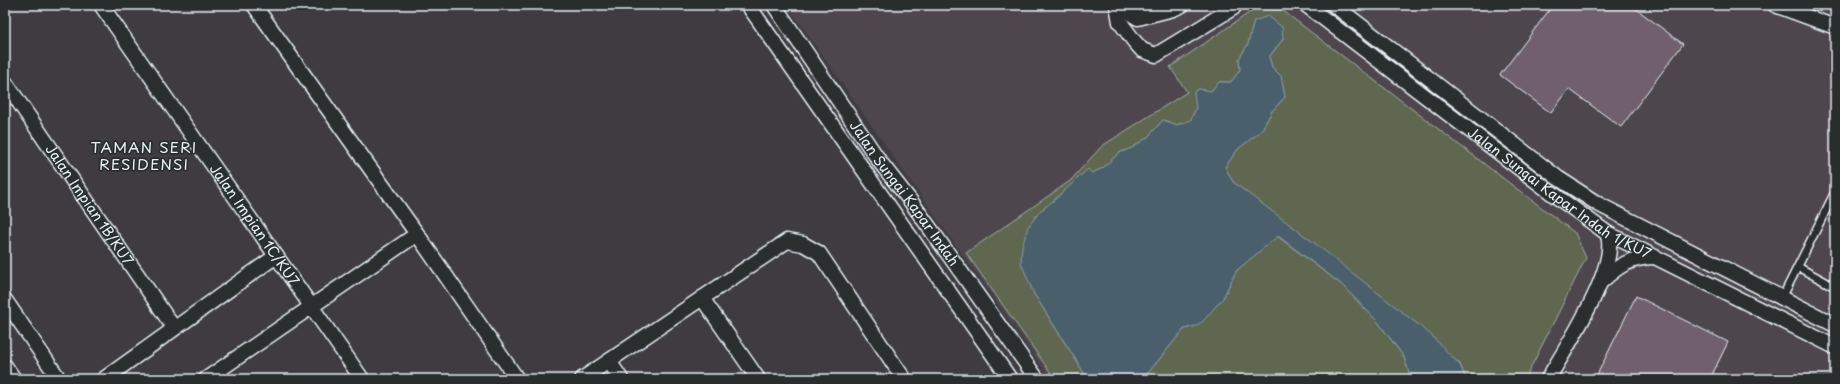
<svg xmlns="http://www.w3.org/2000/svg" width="1840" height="384" font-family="'Playpen Sans',sans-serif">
  <rect width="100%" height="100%" fill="#3f3c41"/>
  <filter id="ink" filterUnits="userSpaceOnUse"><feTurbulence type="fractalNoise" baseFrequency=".025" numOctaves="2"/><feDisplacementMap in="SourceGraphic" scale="8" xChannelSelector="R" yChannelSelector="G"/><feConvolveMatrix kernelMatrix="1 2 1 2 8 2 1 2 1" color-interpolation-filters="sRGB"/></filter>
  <g filter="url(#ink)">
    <path fill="#4d474e" d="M787,5H1835V379H1050Z"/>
    <path fill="#5f684f" stroke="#a4aca4" d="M1256,8L1282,10L1575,233L1586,258L1525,379H1466L1460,364L1233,182L1225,167L1238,149L1261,131L1272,111L1285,97L1281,77L1272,67L1269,57L1283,39L1254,21L1248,44L1239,59L1240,70L1231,82H1219L1211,91L1199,89L1196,108L1191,120L1177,125L1163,120L1148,137L1132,148L1119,153L1103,168L1092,173L1088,169L1053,202L1040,211L1034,294L1088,379H1055L966,253L1070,181L1102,146L1187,92L1170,67Z
      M1277,236L1341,284L1378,322L1404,357L1411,379H1143L1184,329L1196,326L1223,298L1236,271Z"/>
    <path fill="#48616c" stroke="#889ba4" d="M1268,16L1282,27L1283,39L1269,57L1272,67L1281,76L1285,97L1272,111L1261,131L1238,149L1225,167L1233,182L1317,245L1430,334L1460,365L1466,379H1411L1404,357L1378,322L1341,284L1278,236L1236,271L1223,298L1203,321L1196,326L1184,329L1143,379H1088L1034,294L1021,263L1022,247L1028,227L1040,211L1053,201L1088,169L1092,173L1103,168L1119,153L1132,148L1148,137L1163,120L1177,125L1191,120L1196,108L1194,92L1198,89L1211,91L1219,82H1231L1240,70L1239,59L1248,44L1254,21Z"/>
    <path fill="#6f606d" stroke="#e8f1f8" d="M1553,5H1631L1683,44L1621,127L1569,89L1551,113L1500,75Z
      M1636,296L1728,342L1710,379H1595Z"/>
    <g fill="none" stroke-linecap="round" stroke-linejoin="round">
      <g stroke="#e8f1f8" stroke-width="10">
        <path id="service" d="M1798,267L1835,287
          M1782,298L1835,192"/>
      </g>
      <g stroke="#e8f1f8" stroke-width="17">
        <g id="minor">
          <path id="s1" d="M101,5L362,379"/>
          <path d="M254,5L417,234L517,379"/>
          <path d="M748,5L1010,379"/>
          <path id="s2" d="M774,5L880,162L912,203L1037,379"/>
          <path d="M1117,5L1120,22L1134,41L1142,50L1156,55L1233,8L1235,5"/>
          <path d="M1117,5L1138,18L1173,9L1182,5"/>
          <path id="s3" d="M1306,5L1549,191L1607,233L1835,347"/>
          <path d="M1334,5L1558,178L1598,204L1835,325"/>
          <path d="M1775,5L1835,27"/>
          <path id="s4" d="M5,82L174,328"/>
          <path d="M1602,281C1618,266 1630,258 1653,257"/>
          <path d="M702,298L758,379"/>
          <path d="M5,300L59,379"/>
          <path d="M609,361L621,379"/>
          <path d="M5,366L14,379"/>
          <path d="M104,379L276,256"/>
          <path d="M206,379L417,234"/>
          <path d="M582,379L787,241L803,244L819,253L904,379"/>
          <path d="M1548,379C1565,349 1621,265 1607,233"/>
        </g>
      </g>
      <use href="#service" stroke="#2a2d2e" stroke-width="7"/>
      <use href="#minor" stroke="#2a2d2e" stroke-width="14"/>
    </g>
  </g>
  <g text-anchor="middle" stroke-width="3.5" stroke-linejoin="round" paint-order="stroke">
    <g font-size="14" fill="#e8f1f8" stroke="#2a2d2e">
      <text dy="5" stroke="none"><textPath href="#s3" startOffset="316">Jalan Sungai Kapar Indah 1/KU7</textPath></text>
      <text dy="5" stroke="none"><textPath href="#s2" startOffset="229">Jalan Sungai Kapar Indah</textPath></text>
      <text dy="5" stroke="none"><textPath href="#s4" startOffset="149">Jalan Impian 1B/KU7</textPath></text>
      <text dy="5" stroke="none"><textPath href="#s1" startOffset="268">Jalan Impian 1C/KU7</textPath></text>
    </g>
    <g font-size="15" letter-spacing="1" fill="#e8f1f8" stroke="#2a2d2e">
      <text x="144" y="153">TAMAN SERI<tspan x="144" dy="17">RESIDENSI</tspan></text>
    </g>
  </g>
  <rect width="1840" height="384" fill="none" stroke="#2a2d2e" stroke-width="20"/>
  <rect x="10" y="10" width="1820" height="364" fill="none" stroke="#e8f1f8" stroke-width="1.5" filter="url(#ink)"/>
</svg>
